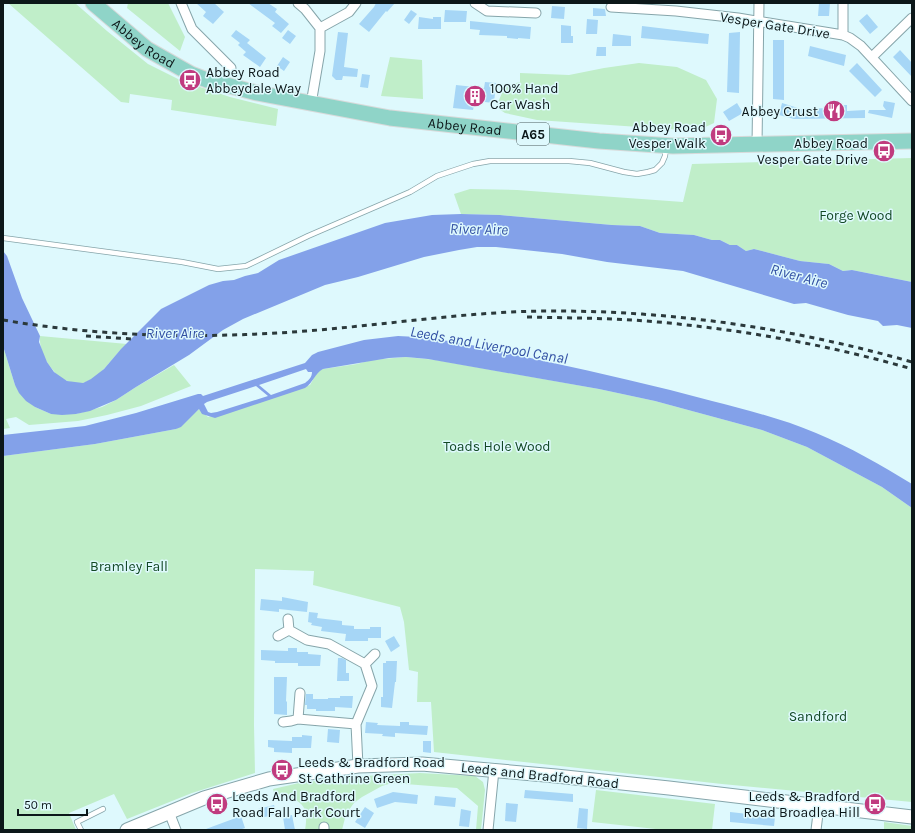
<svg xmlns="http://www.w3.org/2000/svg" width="915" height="833" font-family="Karla,sans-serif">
  <rect width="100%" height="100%" fill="#def9fd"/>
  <path fill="#c0eec9" d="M8,3H75L107,31L148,64L182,81L230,97L278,109L276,126L171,110L172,100L130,94L129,103L121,102Z
    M128,3H168L185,37L180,51L127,8Z
    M390,57L422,60L423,99L381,96Z
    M639,63L677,67L706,80L717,99L714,123L697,131L537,120L505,113L496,107L505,86L520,82V73L569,75L604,68Z
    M912,158V282L852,270L843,271L829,264L800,261L754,249L746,251L737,245H730L720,240H712L694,235L660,233L640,226L612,225L500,215L461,214L454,194L470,189L517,190L683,202L692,164Z
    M40,336L127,344C113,355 102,378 83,383C79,384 74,382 71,382C63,380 57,376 53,370C45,361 39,348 40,336Z
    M3,346L15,385L35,407L51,414H76L102,407L116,400L136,387L174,365L191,386L141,406L107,415L78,421L29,425L16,417L6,419L10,428L3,429Z
    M406,357L436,360L599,389L655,401L762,430L807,447L882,487L912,508V802L722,784L434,752L431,702H417L418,672L409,670L404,622L400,607L313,585L314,571L255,569L254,725L255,773L192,793L127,819L114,794L69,813L76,830H3V456L95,444L176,429L199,409L208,417L310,385L318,371L323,369L357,364L371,360Z
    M420,773L475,776L483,782L485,790L481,830H476L478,806L457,788L392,783L382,786L362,797L354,803L346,814L342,830H327L328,824L320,823L319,830H305C310,801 298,800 274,793L273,789L299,783L345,777Z
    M596,790L715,804L712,830H665L592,822Z
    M884,822L912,826V830H884Z"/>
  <path fill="#83a1e9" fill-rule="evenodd" d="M461,214L500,215L612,225L640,226L660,233L694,235L712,240H720L730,245H737L746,251L754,249L800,261L829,264L843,271L852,270L912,282V328L897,325L883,326L878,321L848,315L806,303L794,304L683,271L607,262L562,254L496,247H477L459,250L424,257L358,277L325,285L243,319L223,330L189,355L136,387L116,400L90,411L76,414L62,415L51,414L35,407L26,401L19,393L15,385L3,346V251L7,256L22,298L40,336L39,342L47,362L54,372L67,381L83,383L91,379L104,369L121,349L161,309L209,285L223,281L234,280L245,276L258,273L279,260L385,223L432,215Z
    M398,336C448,337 496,351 544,361C601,373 656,386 712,401C747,410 783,419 816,433C850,447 881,465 912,484V508L882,487L807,447L762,430L655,401L599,389L428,359L406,357L389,358L323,369C315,373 313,383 305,388L215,418L202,414L199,409L181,427L176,429L95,444L3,456V435L85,426L136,413L198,394H201L203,396L305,363L312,355L318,352L364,340ZM306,369L308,372H312C312,377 309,380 305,383L271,395L259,385ZM256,386L268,396L217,412L211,413L208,412L204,404L207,402Z"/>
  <path fill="#a6d6f6" d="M196,3H214L224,12L213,24L203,16L206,12Z
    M248,3H268L277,9L275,12L289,24L281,33L272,26L275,23Z
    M376,3H395L387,12L386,11L369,32L359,24L374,7Z
    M819,3H830L829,16H818Z
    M552,6L565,7L564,19L551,18Z
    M593,8L605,9L606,16H593Z
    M411,10L417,14L409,24L404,20Z
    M445,10L467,11L466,22H444Z
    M867,14L878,27L870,34L859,21Z
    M419,17L433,19V17H441V29H418Z
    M587,19L598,20L597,34H586Z
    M470,21L531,27L530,39L518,38V39L507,38V36L479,35L480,30L470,29Z
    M561,25L571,26V36H573V43H561Z
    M642,26L709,34L708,44L641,38Z
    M236,30L250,40L247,43L266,58L260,67L243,55L246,52L238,45L240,43L231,36Z
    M288,30L296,36L290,44L282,38Z
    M338,32L348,33L344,67L358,69L357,77L343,76L342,80H336L332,76Z
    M740,32L739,93L727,92L729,33Z
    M613,34L631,36V46H612Z
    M773,40H784V100L773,99Z
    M810,46L846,55L844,66L808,56Z
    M597,47H606V56H596Z
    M900,50L912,63V77L893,57Z
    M283,57L290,62L284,71L277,66Z
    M857,63L882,90L875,97L849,71Z
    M362,74L370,75L368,88L360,87Z
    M485,82L496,83L494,103L475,101L473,110L453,108L456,85L484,88Z
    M884,101L895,103L892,118L868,113L869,110H886L883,106Z
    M737,103L743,113L729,121L723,112Z
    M782,103L801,109L830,108V105H847V111L865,110V118L794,119L779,115Z
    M282,597L308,602L307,612L279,609V612L260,610L261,599L282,601Z
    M309,612L318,613L317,618L342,621V625L354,626V629H370V627H381V638H368V641H345L346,634L321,631L322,627L311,625L312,623L308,622Z
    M394,636L400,646L391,652L385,641Z
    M288,648H297V652H308V654L321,655L320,666H298V663H275V661L261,660V650L288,651Z
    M338,658H342L346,660V673H349V681H337Z
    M386,661H397L396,682H395L392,708L381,707V697H383V663H386Z
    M274,677H287L286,701L287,702V715L274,714Z
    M306,694H313V699H328V698H340V696H353L352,708L335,707V711H316V709H307V705H305Z
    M366,722L378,723L377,725L400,726V722H409V725L428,726L427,735L395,733V737L382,736L383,734L365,733Z
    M328,729L340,730L339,743L327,742Z
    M302,735L312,736L311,748H292V753L274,752V748L268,747V740L292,741V737H302Z
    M423,741H431V753L423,752Z
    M525,790L573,794V802L524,798Z
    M393,792L418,795L417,804L395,802L377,808L374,799Z
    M435,796L456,798L455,807L434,805Z
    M506,803L518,804L516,822L505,821Z
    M274,805L277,814L261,818L258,809Z
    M365,807L374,813L365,828L355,822Z
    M579,808L588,809L587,829L577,828Z
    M461,809L471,811L469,827L459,826Z
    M730,812L775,817L774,826L730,822Z
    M292,815L295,830H285L283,817Z
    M241,816L245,828L239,830H206V829Z"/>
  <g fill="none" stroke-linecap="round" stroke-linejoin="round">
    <g stroke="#86a5aa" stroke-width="6">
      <path id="lane" d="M3,238L182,262L218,269L246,266L308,236L410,192L437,176L473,164L490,161H569L590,163L624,172L637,174L648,172L655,170L662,163L665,156L666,148
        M81,830L77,822L103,809"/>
    </g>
    <g stroke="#86a5aa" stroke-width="11">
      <path id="street" d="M181,3L192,29L231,68
        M298,3L305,9L320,28
        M475,3L487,11L536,13
        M611,7L676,11L738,18L843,35L850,38L861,46L912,101
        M320,28L349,12L356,3
        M843,35V3
        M872,57L912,18
        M311,104L320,51V28
        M757,145L759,3
        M289,630L307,640L329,644L365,664L372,686L356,724L358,766
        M278,636L289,630L288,619
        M365,664L375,654
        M300,693L298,719L356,724
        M283,722L291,721L298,719
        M169,812L176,830
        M324,830V827
        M488,830L494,770
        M816,830L819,806"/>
    </g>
    <g stroke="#86a5aa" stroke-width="15">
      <path id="secondary" d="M127,830L204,798L269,779L358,766L422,764L556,776L669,788L912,817"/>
    </g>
    <g stroke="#d8dada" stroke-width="17">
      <g id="primary">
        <path id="s1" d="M93,3L147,49L191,74L207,80L257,93L390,118L599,141L673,146L912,141"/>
      </g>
    </g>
    <use href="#lane" stroke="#fff" stroke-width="4.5"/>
    <use href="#street" stroke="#fff" stroke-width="9"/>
    <use href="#secondary" stroke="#fff" stroke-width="13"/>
    <use href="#primary" stroke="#8fd4c8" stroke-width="15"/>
    <path stroke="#2b393b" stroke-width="3" stroke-dasharray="5 5" stroke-linecap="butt" d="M527,317C571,318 614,318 658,322C744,330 829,345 912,369
      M3,320C103,337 205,339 306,331C385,325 464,312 544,311C668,310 793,328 912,362
      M86,336L132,339"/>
  </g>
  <defs>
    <g id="bus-disc" transform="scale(1.15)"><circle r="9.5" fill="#c03b7f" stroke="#def9fd"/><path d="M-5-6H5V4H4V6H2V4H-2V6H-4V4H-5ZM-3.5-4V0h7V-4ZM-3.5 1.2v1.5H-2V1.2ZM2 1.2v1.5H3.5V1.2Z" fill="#fff"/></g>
    <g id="building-disc" transform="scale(1.15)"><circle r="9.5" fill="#c03b7f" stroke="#def9fd"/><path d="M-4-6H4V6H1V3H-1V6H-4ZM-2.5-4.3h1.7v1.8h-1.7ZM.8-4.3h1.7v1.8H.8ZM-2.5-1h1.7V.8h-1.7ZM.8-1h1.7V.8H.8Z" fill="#fff"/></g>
    <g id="restaurant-disc" transform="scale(1.15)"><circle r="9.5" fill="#c03b7f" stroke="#def9fd"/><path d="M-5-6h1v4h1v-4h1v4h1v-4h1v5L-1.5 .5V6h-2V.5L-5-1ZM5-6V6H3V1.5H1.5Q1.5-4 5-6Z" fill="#fff"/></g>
  </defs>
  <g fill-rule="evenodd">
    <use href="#bus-disc" x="190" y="80"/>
    <use href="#building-disc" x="475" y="96"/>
    <use href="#restaurant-disc" x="834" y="111"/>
    <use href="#bus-disc" x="721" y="135"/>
    <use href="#bus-disc" x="884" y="151"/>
    <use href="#bus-disc" x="282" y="770"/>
    <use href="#bus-disc" x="217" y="804"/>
    <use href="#bus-disc" x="875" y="804"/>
  </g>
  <g text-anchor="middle" stroke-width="3" stroke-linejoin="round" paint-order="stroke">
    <rect fill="#def9fd" stroke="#4b5b5d" stroke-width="1" x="517" y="123" width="32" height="22" rx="3"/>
    <g font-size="13" font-weight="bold" fill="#0c1719">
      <text x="533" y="139">A65</text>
    </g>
    <g font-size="14" fill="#0c1719" stroke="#def9fd">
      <text transform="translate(775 25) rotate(9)" y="5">Vesper Gate Drive</text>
      <text dy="5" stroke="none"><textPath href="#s1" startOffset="65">Abbey Road</textPath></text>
      <text dy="5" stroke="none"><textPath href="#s1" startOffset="401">Abbey Road</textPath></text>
      <text transform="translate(540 775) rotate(6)" y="5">Leeds and Bradford Road</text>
    </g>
    <g font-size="14" fill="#0c1719" stroke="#def9fd" text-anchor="start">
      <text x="206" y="77">Abbey Road<tspan x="206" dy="16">Abbeydale Way</tspan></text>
      <text x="490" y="93">100% Hand<tspan x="490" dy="16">Car Wash</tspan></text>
      <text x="818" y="116" text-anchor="end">Abbey Crust</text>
      <text x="706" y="132" text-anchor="end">Abbey Road<tspan x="706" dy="16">Vesper Walk</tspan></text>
      <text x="868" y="148" text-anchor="end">Abbey Road<tspan x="868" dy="16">Vesper Gate Drive</tspan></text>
      <text x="298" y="767">Leeds &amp; Bradford Road<tspan x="298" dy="16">St Cathrine Green</tspan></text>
      <text x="232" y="801">Leeds And Bradford<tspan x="232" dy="16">Road Fall Park Court</tspan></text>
      <text x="860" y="801" text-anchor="end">Leeds &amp; Bradford<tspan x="860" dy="16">Road Broadlea Hill</tspan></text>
    </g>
    <g font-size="14" fill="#134925" stroke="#def9fd">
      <text x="856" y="220">Forge Wood</text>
      <text x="497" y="451">Toads Hole Wood</text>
      <text x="129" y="571">Bramley Fall</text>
      <text x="818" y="721">Sandford</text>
    </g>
    <g font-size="15" font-style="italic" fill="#3250a4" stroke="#def9fd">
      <text transform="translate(479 229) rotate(1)" y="5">River Aire</text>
      <text transform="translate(799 276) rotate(15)" y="5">River Aire</text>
      <text x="175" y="338">River Aire</text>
      <text transform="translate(489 345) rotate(10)" y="5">Leeds and Liverpool Canal</text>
    </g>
  </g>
  <rect width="915" height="833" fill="none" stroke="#0c1719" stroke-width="8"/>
  <path d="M18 809v6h69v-6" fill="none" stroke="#0c1719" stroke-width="2"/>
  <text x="24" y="809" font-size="12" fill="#0c1719" stroke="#def9fd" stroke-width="3" paint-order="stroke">50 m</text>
</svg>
